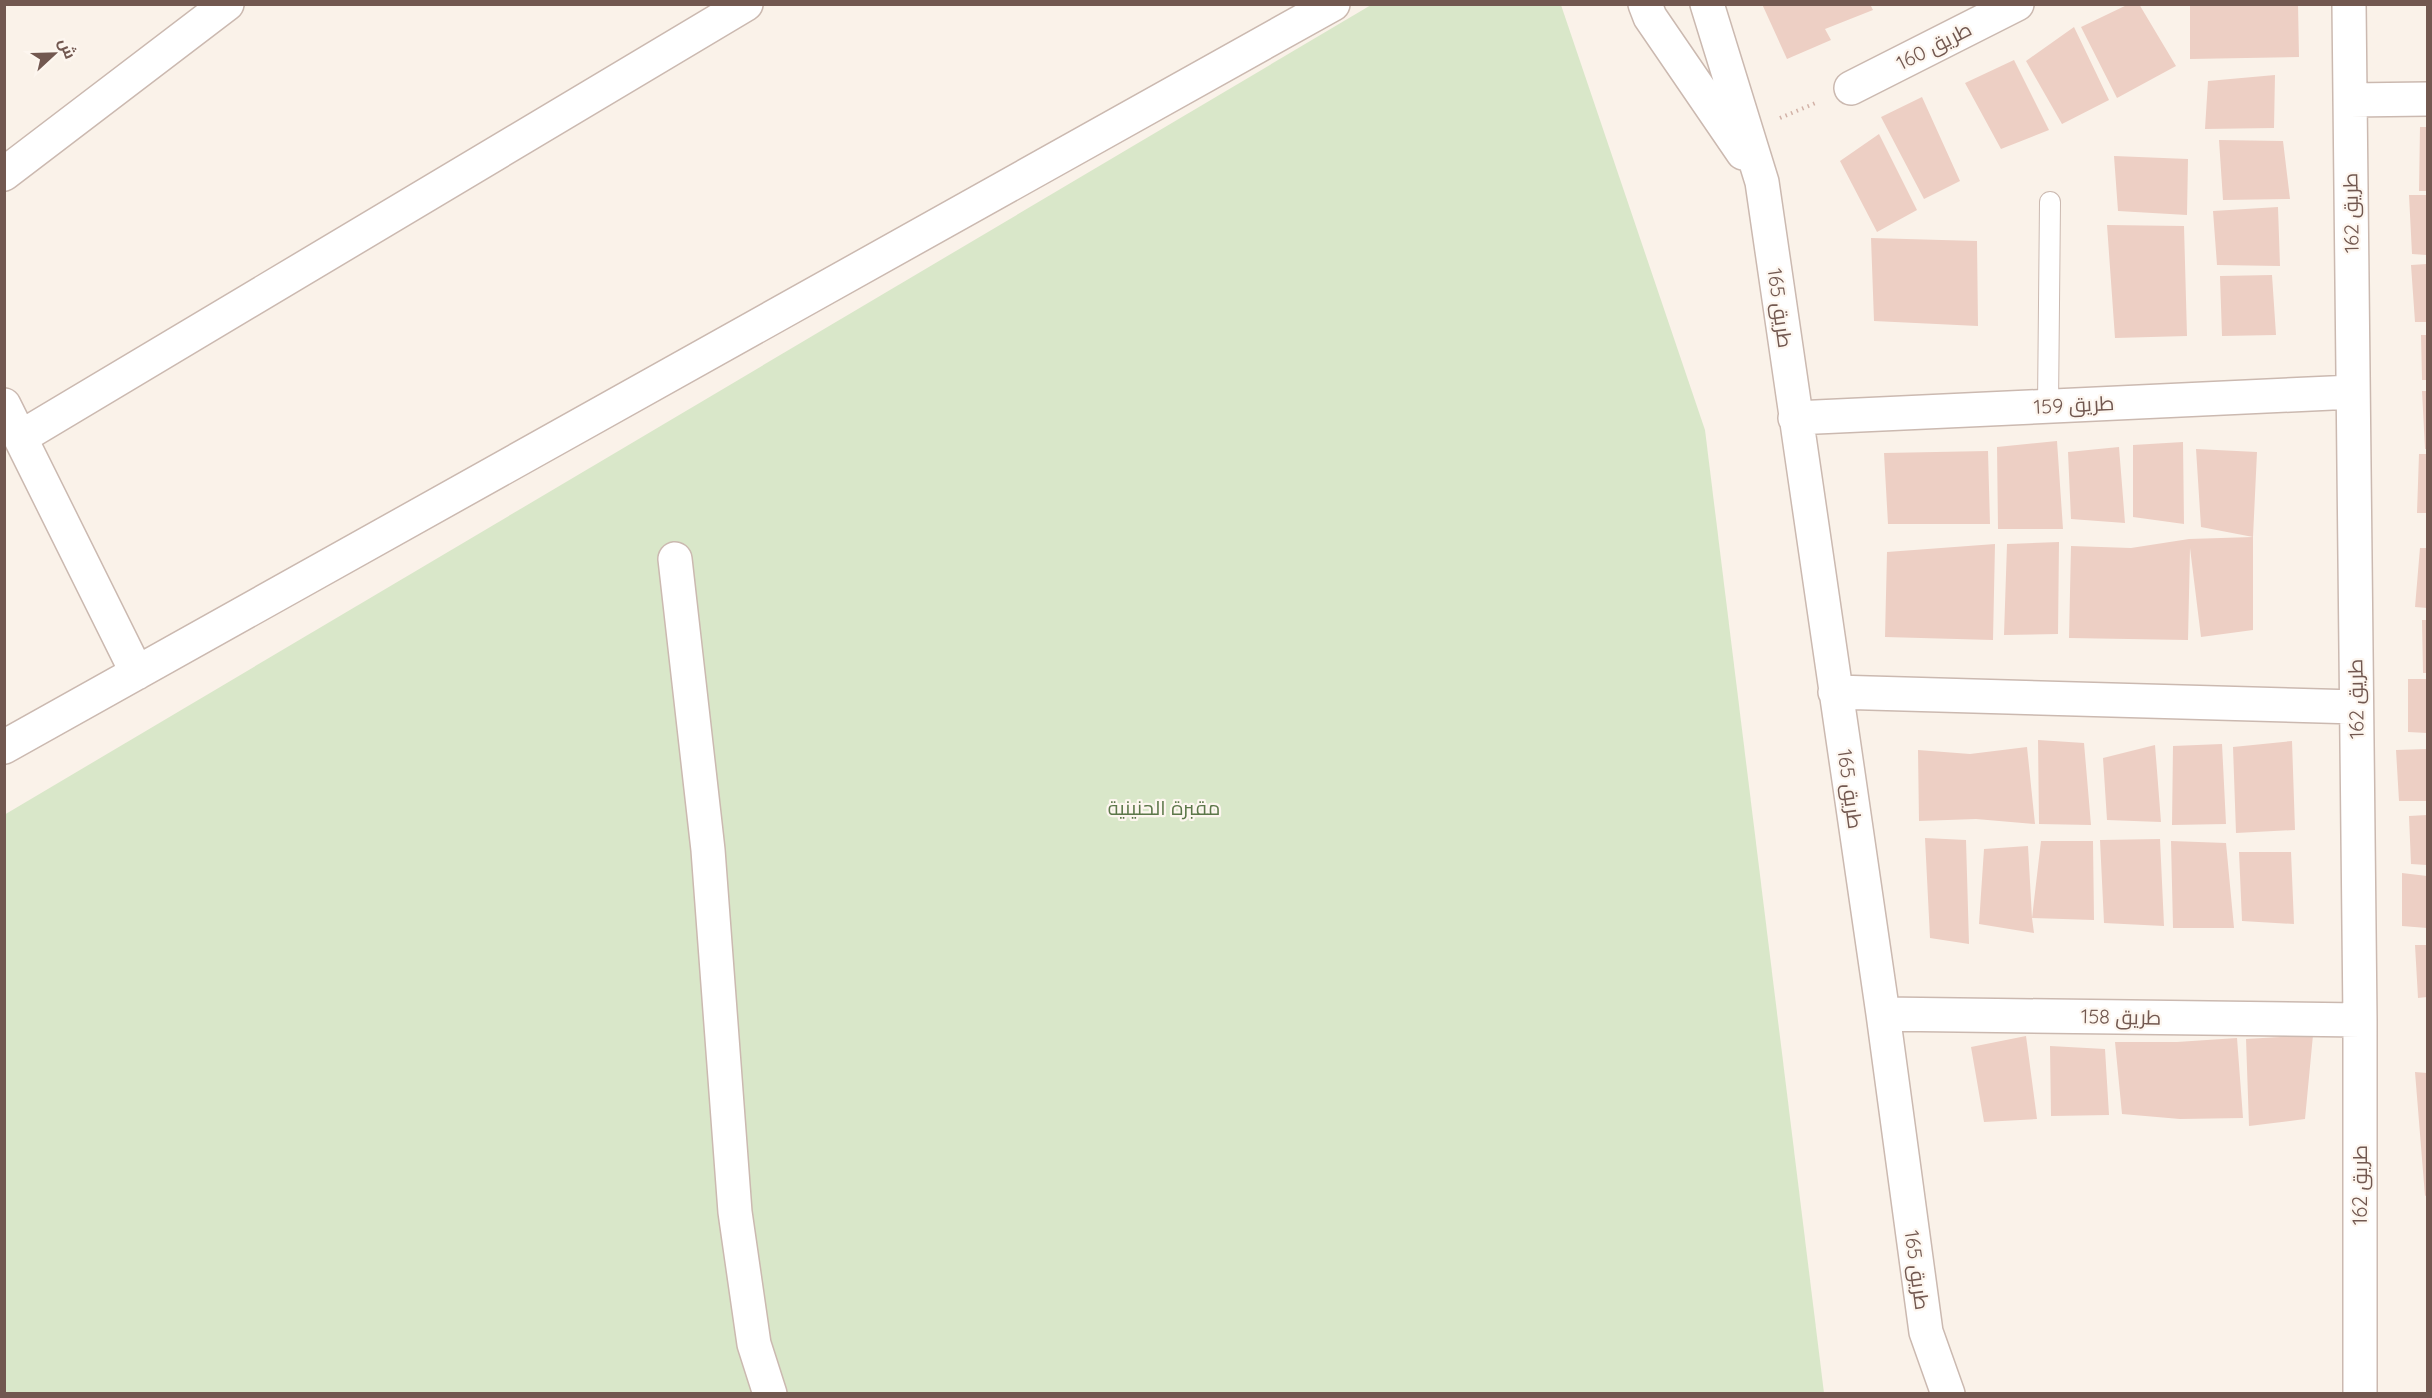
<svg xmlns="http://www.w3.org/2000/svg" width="2432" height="1398" font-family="Quicksand,Cairo,sans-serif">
  <rect width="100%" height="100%" fill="#faf2e9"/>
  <path fill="#d9e7c9" d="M1371,5H1561L1705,430L1824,1393H5L4,815Z"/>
  <path fill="#edcfc4" d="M1762,4H1870L1873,10L1825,29L1831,40L1787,59Z
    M2129,4H2139L2176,66L2117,98L2081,27Z
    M2190,4H2298L2299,57L2190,59Z
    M2074,27L2109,100L2062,124L2026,61Z
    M2014,60L2049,130L2001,149L1965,83Z
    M2275,75L2274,128L2205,129L2208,81Z
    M1922,97L1960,181L1924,199L1881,117Z
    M2420,127H2427V191H2419Z
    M1879,134L1917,210L1877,232L1840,161Z
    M2219,140L2283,141L2290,199L2223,200Z
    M2114,156L2188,159L2187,215L2118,211Z
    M2409,195H2427V255L2412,254Z
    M2278,207L2280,266L2217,265L2213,211Z
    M2107,225L2184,226L2187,336L2115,338Z
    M1871,238L1977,241L1978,326L1874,321Z
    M2427,264V322H2415L2411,265Z
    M2272,275L2276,335L2222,336L2220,276Z
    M2421,335H2427V380H2422Z
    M2422,391H2427V449H2425Z
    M2057,441L2063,529H1998L1997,447Z
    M2183,442L2184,524L2133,517V445Z
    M2119,447L2125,523L2071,519L2068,452Z
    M2196,449L2257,452L2253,537V630L2201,637L2190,548L2188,640L2069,638L2071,546L2131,548L2189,539L2253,537L2201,527Z
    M1988,451L1990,524H1888L1884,453Z
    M2419,454H2427V513H2417Z
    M2059,542L2058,634L2004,635L2007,544Z
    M1995,544L1993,640L1885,637L1887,552Z
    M2420,548H2427V608L2415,607Z
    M2422,620H2427V673H2423Z
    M2408,679H2427V733L2408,732Z
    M2038,740L2084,743L2091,825L2039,824Z
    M2292,741L2295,830L2236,833L2233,747Z
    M2222,744L2226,824L2172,825L2173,746Z
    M2155,745L2161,822L2107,820L2103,758Z
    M2027,747L2035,824L1976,819L1919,821L1918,750L1970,754Z
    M2427,749V801H2399L2396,750Z
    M2427,815V865L2411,864L2409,816Z
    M1925,838L1966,840L1969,944L1930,938Z
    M2160,839L2164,926L2104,923L2100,840Z
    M2041,841H2093L2094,920L2032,918L2034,933L1979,924L1984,849L2028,846L2032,918Z
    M2171,841L2226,843L2234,928H2173Z
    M2239,852H2291L2294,924L2242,921Z
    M2402,873L2427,876V928L2402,926Z
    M2415,945H2427V997L2418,998Z
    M2313,1035L2305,1119L2249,1126L2246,1039Z
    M2026,1036L2037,1119L1984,1122L1971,1047Z
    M2237,1038L2243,1118L2180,1119L2122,1114L2115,1042H2177Z
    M2050,1046L2105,1049L2109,1115L2051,1116Z
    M2415,1072L2427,1073V1195L2425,1196Z"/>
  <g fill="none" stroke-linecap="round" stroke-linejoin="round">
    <g stroke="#cbb9b0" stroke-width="22">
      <path id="service" d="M2048,406L2050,202"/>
    </g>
    <g stroke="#cbb9b0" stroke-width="36">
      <path id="minor" d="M1645,4L1650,17L1743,153
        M1707,4L1762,182L1883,1014L1926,1332L1948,1394
        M2349,4L2360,1020V1394
        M1851,88L2017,4
        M2350,100L2428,99
        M4,174L227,4
        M4,405L137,673
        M1795,418L2353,392
        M21,437L746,4
        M675,559L708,850L735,1212L754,1344L770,1394
        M1835,692L2356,707
        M4,747L1333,4
        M1883,1014L2360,1020"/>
    </g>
    <path stroke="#d2b2a7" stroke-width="4" stroke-dasharray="1.5 4.5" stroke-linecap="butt" d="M1780,118L1818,102"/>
    <use href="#service" stroke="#fff" stroke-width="20"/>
    <use href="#minor" stroke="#fff" stroke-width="33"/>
  </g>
  <g text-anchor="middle" stroke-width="4.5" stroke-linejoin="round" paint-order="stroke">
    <g font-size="20" fill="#725850" stroke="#fdf6ef">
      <text transform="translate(1934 46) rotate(-27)" y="7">طريق 160</text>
      <text transform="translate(2351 213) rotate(-91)" y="7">طريق 162</text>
      <text transform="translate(1780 308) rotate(82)" y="7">طريق 165</text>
      <text transform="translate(2074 405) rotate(-3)" y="7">طريق 159</text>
      <text transform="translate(2356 699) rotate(-91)" y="7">طريق 162</text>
      <text transform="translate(1850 789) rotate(82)" y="7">طريق 165</text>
      <text transform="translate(2121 1017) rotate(1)" y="7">طريق 158</text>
      <text transform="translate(2360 1185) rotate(-90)" y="7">طريق 162</text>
      <text transform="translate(1917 1270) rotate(82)" y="7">طريق 165</text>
    </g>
    <g font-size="20" fill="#5c7749" stroke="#fdf6ef">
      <text x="1164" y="815">مقبرة الحنينية</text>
    </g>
  </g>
  <rect width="2432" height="1398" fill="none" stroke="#725850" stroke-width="12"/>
  <g transform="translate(54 54) rotate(68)" stroke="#fdf6ef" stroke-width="4.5" paint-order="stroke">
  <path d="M0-4.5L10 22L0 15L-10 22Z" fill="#725850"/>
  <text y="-9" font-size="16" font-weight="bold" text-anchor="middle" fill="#725850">ش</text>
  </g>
</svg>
